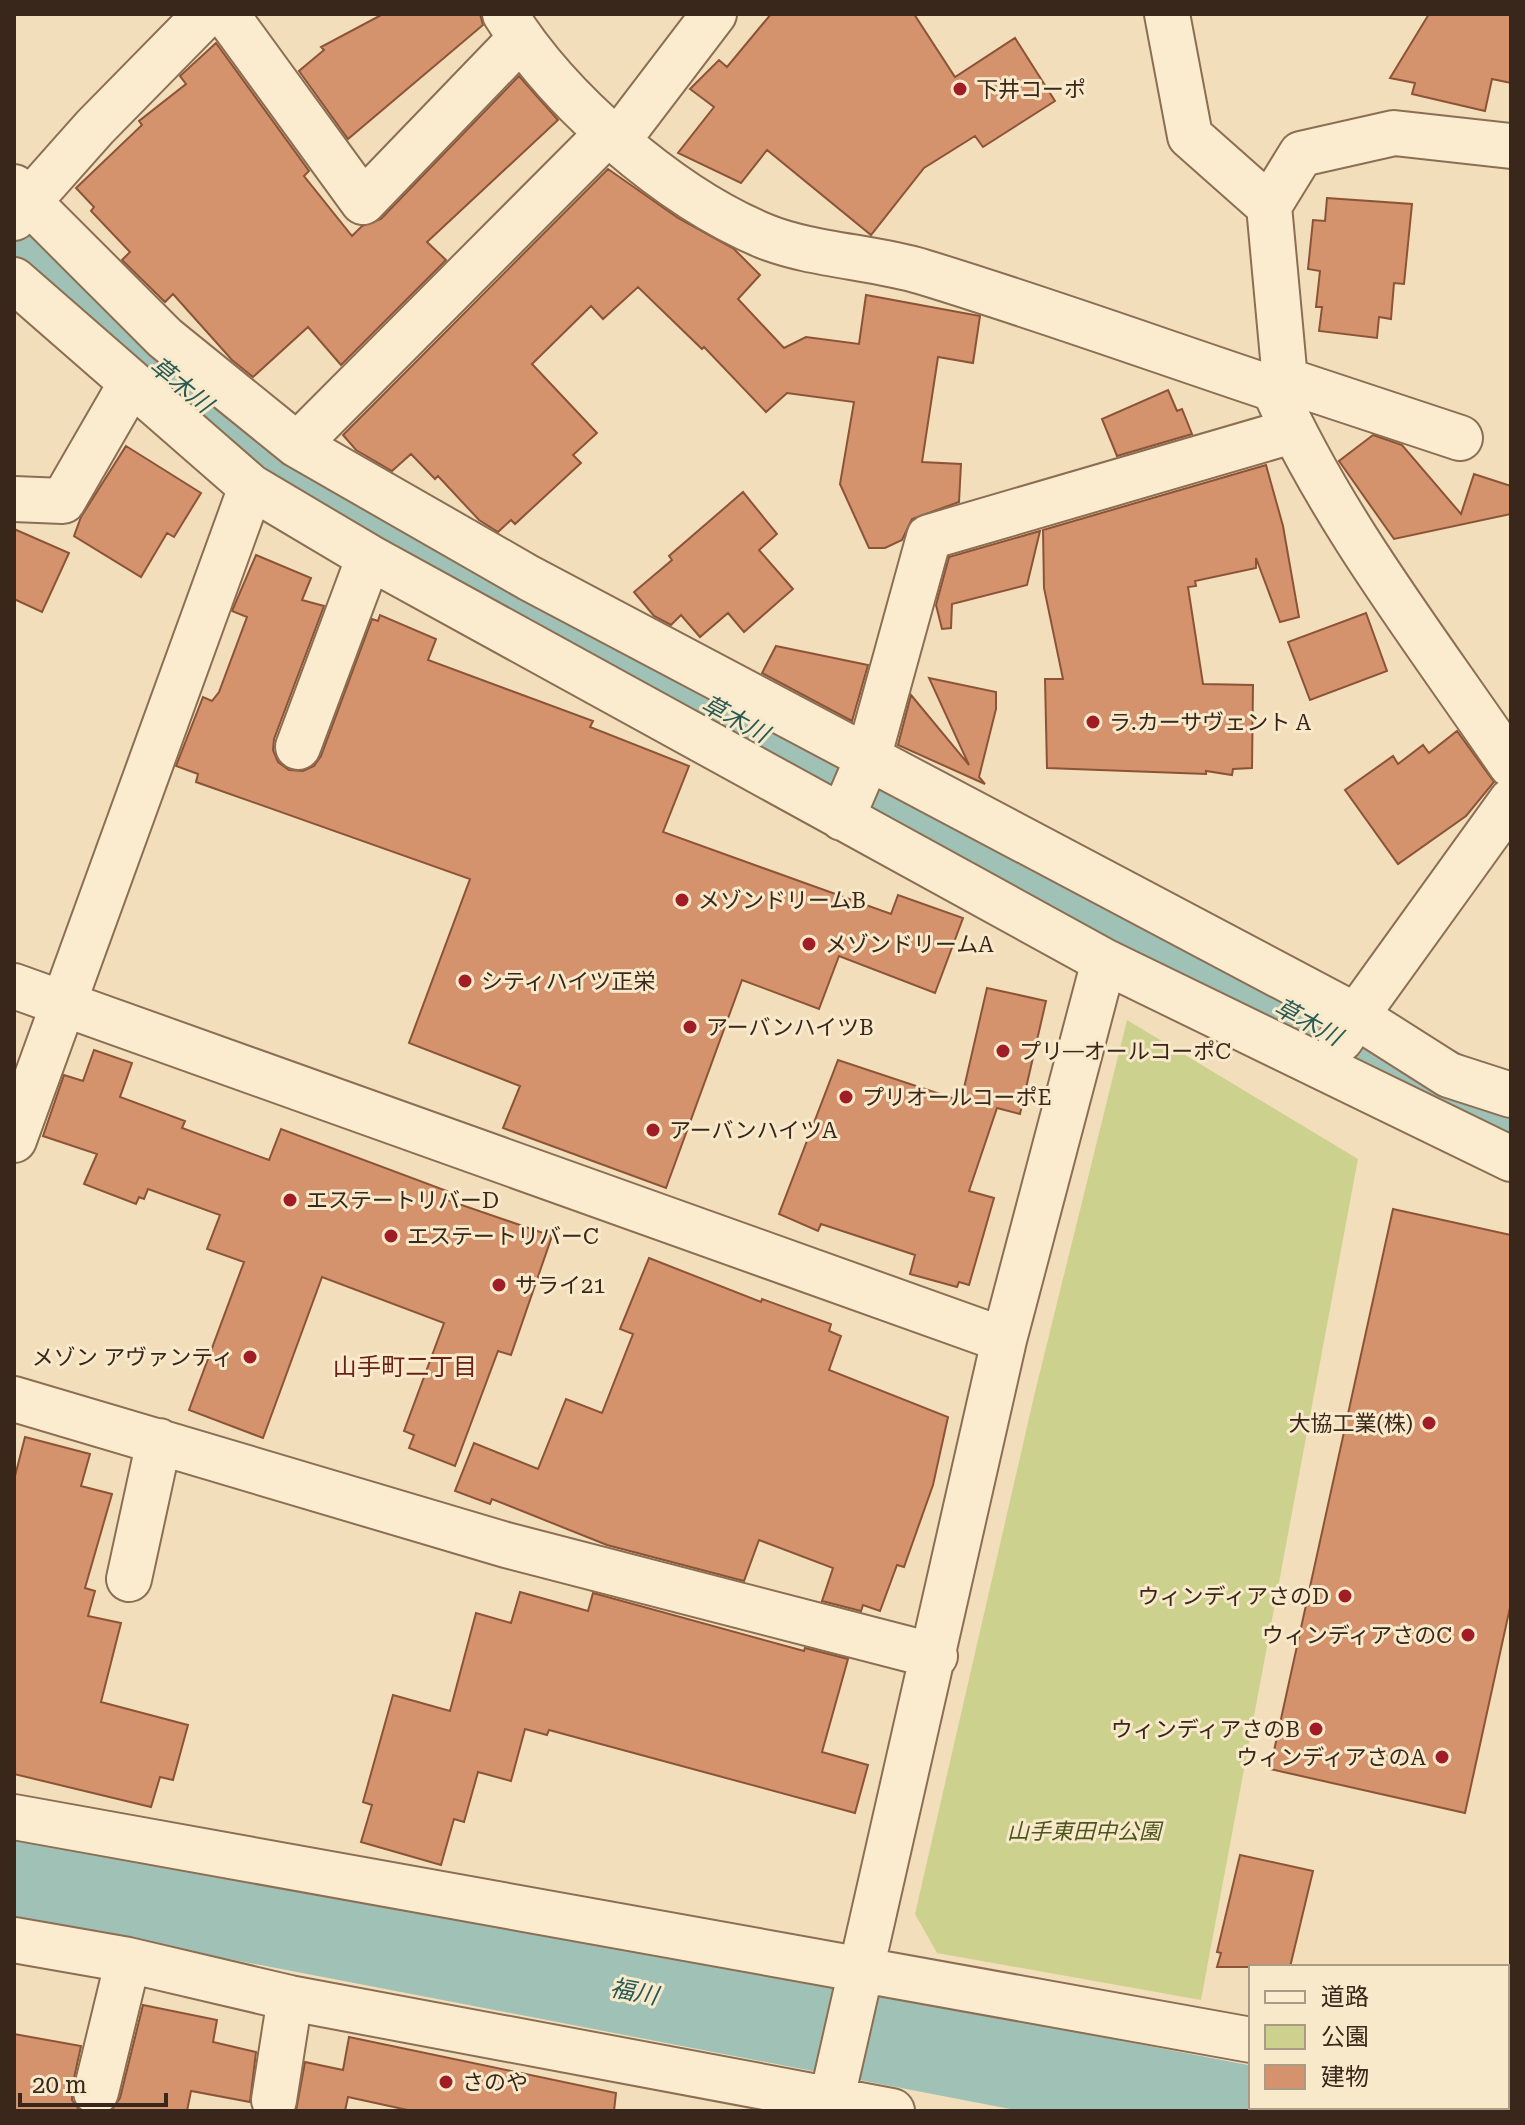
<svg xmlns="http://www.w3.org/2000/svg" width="1525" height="2125" font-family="'Roboto Serif','Noto Sans JP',serif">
  <rect width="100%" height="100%" fill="#f2debb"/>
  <path fill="#cdd18e" d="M1127,1020L1358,1159L1201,2000L937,1953L915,1914L1035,1392Z"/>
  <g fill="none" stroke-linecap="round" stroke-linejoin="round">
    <path stroke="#a0c2b6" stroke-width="88" d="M14,231L134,347L266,452L393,538L683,694L1457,1101L1511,1123
      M14,1873L1254,2111"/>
  </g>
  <path fill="#d4926d" stroke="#8c5437" stroke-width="2" d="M383,14H480L483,25L348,139L299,71L324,50L321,47Z
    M771,14H914L955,77L1015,38L1055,101L983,147L975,136L924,168L871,235L767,150L741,183L678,153L714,107L690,89L719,60L727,67Z
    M1429,14H1511V83L1492,79L1485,111L1412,94L1415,83L1390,78Z
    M216,43L309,171L304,176L352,236L362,226L381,219L519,76L558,120L427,242L446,260L341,365L308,327L253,377L232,360L173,294L165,302L122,260L130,252L91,211L94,207L76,188L142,125L139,121L186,84L180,76Z
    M608,169L678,218L734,249L760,275L738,299L784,348L806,337L859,344L866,295L980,316L973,363L938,357L922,462L961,464L959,502L912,519L902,540L885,548H869L840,484L854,402L787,393L766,412L704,347L702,349L638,287L603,319L591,306L532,364L597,433L573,455L581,463L515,524L511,520L498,532L479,520L438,476L435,479L411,454L392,471L356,450L343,435Z
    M1327,198L1412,204L1404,284L1394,283L1391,319L1379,317L1377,338L1319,331L1322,307H1316L1320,271L1308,269L1313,220L1325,221Z
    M1168,390L1177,411L1182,409L1192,434L1117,456L1102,419Z
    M1373,435L1402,445L1461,514L1474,474L1511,486V514L1394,539L1339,461Z
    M126,446L201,493L174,537L167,533L141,577L74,536L81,517Z
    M1266,465L1283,526L1299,617L1280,622L1256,558V568L1195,581L1196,586L1188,587L1203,684L1253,685L1252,768L1233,769L1232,775L1206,771V774L1047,768L1045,679H1063L1044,588L1043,530Z
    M743,492L777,534L759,550L793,589L744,632L728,613L700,637L681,615L671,625L654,616L634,592L672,560L669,556Z
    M14,529L69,553L42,612L14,599Z
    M1040,531L1027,585L952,604L951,628L942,629L936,605L949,557Z
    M256,555L311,578L302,600L324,606L274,739L273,750L278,762L289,770L303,771L314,766L321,756L372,619L378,621L380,615L436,639L428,660L593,721L590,727L689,766L663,832L891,914L898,895L963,918L935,993L839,956L819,1009L742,980L666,1188L503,1128L520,1086L409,1043L470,879L196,782L198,774L176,766L203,697L212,701L219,692L247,617L232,611Z
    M1366,613L1387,671L1310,700L1288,642Z
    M776,646L868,665L852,721L762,673Z
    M929,678L996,692V709L979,777L985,784L898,745L911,695L969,765Z
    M1457,731L1494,782L1466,816L1398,864L1345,790L1393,756L1398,764L1423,745L1429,753Z
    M987,988L1046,1001L1020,1114L997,1108L969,1191L994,1198L969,1285L959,1282L957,1287L910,1274L915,1255L821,1224L818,1231L779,1214L838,1060L961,1101Z
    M94,1050L132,1063L120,1097L185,1121L182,1128L269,1160L281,1129L447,1191L444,1199L552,1236L511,1355L498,1351L455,1466L409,1448L414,1435L404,1431L444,1323L322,1277L263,1438L189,1410L244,1262L207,1249L220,1215L148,1189L144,1199L139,1197L136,1204L84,1184L97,1154L43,1136L64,1075L83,1081Z
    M1393,1209L1511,1235V1603L1465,1813L1270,1769Z
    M649,1258L761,1302L762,1299L831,1324L829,1331L841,1336L829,1370L948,1417L933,1485L904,1567L897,1565L880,1611L863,1605L861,1611L822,1601L833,1568L759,1540L744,1581L607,1545L492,1499L490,1504L455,1491L474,1443L538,1469L566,1399L602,1413L633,1334L620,1329Z
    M25,1437L90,1454L81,1486L112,1494L85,1588L95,1591L88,1616L121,1623L101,1702L188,1725L173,1780L160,1777L151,1807L14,1774V1480Z
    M520,1592L588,1611L593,1593L804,1651L805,1648L848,1659L822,1752L868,1765L855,1813L549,1730L547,1735L525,1729L511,1781L478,1772L464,1822L454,1819L441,1865L361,1842L372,1805L363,1802L393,1695L450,1711L476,1613L511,1623Z
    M1240,1855L1313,1871L1290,1967H1217L1221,1953L1217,1952Z
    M143,2005L217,2020L213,2042L256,2052L250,2102L191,2091L187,2111H111L120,2098Z
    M14,2034L81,2046L72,2087V2100L80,2111H14Z
    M349,2037L616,2093L614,2111H412L348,2097L345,2111H296L305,2062L343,2070Z"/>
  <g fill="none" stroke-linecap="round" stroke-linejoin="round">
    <g stroke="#8b6e53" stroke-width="48">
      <path id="minor" d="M226,14L363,202L520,39
        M505,14C558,100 670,197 764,236C810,255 874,257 923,272C1041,308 1157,350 1274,389
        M1167,14L1190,136L1269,206
        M618,140L714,14
        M1511,146L1394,133L1301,154L1269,206L1285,380L1274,389C1334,523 1429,644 1511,765
        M14,187L165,338L297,445L529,578L1356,1016L1511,801
        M14,218L95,127L206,14
        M14,280L251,487L369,557L1104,961L1511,1159
        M1285,380L1460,438
        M297,445L608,133
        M14,499L63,501L130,385
        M298,747L369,557
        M842,818L869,755L929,537L1292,431
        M14,986L1004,1340
        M1341,1039L1356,1016L1449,1075L1511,1095
        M14,1140L251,487
        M14,1399L506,1545L935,1656
        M129,1579L159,1441
        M14,1817L1251,2040
        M14,1940L128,1960L290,1998L892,2111
        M96,2092L128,1960
        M1507,2099L1511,2100
        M274,2100L290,1998
        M829,2111L1004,1340L1104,961"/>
    </g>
    <use href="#minor" stroke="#fceccf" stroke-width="44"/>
  </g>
  <g fill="#a01d26" stroke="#f9e9cb" stroke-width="3">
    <circle cx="960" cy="89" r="8"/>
    <circle cx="1093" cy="722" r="8"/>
    <circle cx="682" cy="900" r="8"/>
    <circle cx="809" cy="944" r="8"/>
    <circle cx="465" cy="981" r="8"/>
    <circle cx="690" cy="1027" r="8"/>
    <circle cx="1003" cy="1051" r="8"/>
    <circle cx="846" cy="1097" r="8"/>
    <circle cx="653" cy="1130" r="8"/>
    <circle cx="290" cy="1200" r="8"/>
    <circle cx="391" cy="1236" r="8"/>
    <circle cx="499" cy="1285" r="8"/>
    <circle cx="250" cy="1357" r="8"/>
    <circle cx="1429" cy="1423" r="8"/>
    <circle cx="1345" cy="1596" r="8"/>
    <circle cx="1468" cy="1635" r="8"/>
    <circle cx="1316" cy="1729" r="8"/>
    <circle cx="1442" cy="1757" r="8"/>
    <circle cx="446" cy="2082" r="8"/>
  </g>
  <g text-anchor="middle" stroke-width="6" stroke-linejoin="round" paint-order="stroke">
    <g font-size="22" fill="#38271a" stroke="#f9e9cb" text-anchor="start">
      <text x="976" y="97">下井コーポ</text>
      <text x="1109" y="730">ラ.カーサヴェント A</text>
      <text x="698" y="908">メゾンドリームB</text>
      <text x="825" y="952">メゾンドリームA</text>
      <text x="481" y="989">シティハイツ正栄</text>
      <text x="706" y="1035">アーバンハイツB</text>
      <text x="1019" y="1059">プリ―オールコーポC</text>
      <text x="862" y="1105">プリオールコーポE</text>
      <text x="669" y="1138">アーバンハイツA</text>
      <text x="306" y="1208">エステートリバーD</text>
      <text x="407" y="1244">エステートリバーC</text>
      <text x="515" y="1293">サライ21</text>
      <text x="234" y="1365" text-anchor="end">メゾン アヴァンティ</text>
      <text x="1413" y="1431" text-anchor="end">大協工業(株)</text>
      <text x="1329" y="1604" text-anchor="end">ウィンディアさのD</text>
      <text x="1452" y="1643" text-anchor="end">ウィンディアさのC</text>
      <text x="1300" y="1737" text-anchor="end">ウィンディアさのB</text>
      <text x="1426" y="1765" text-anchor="end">ウィンディアさのA</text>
      <text x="462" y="2090">さのや</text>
    </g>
    <g font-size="22" font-style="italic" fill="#4c571e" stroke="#f9e9cb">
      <text x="1084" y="1839">山手東田中公園</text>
    </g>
    <g font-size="24" font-style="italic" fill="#275a54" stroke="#f9e9cb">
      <text transform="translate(181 385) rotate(39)" y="8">草木川</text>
      <text transform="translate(735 719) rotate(28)" y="8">草木川</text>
      <text transform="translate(1308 1022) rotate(28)" y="8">草木川</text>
      <text transform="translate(634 1992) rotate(11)" y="8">福川</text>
    </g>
    <g font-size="24" fill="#692215" stroke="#f9e9cb">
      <text x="405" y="1375">山手町二丁目</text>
    </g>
  </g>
  <rect width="1525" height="2125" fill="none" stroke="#38271a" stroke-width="32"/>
  <rect x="1249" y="1965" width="260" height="144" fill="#f9e9cb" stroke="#ac9b84" stroke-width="2"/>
  <rect x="1265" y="1991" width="40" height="12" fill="#fceccf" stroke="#ac9b84" stroke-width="2"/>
  <text x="1321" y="2005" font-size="24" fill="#38271a">道路</text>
  <rect x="1265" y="2025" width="40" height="24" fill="#cdd18e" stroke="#ac9b84" stroke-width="2"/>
  <text x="1321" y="2045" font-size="24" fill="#38271a">公園</text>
  <rect x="1265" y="2065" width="40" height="24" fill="#d4926d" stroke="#ac9b84" stroke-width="2"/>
  <text x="1321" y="2085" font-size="24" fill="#38271a">建物</text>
  <path d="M20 2093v12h146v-12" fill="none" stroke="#38271a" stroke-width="4"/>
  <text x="32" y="2093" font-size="24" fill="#38271a" stroke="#f9e9cb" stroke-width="6" paint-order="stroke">20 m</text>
</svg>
